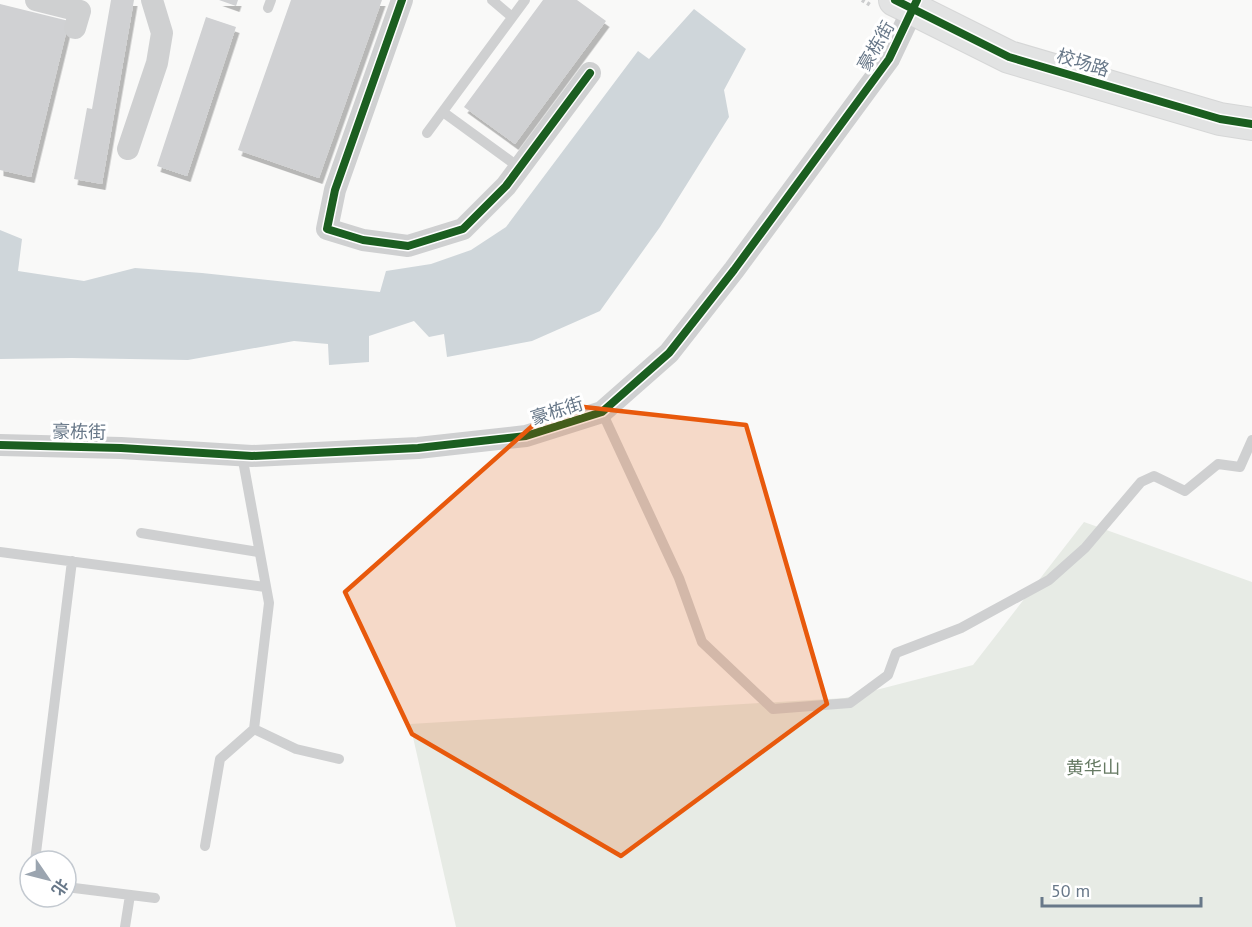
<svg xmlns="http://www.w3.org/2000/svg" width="1252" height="927" font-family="'PT Sans','Noto Sans SC',sans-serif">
  <defs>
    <filter id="shadow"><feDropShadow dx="3.5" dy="6" stdDeviation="0" flood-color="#0004"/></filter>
  </defs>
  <rect width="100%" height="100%" fill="#f9f9f8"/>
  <path fill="#e7ebe5" d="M1084,522L1252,582V927H456L410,724L845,698L973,665Z"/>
  <path fill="#cfd6da" d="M694,9L746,49L724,90L729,117L660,227L600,311L532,341L447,357L444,334L429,337L414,321L369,336V362L329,365L328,344L294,341L188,360L72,358L0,359V230L22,239L18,271L84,281L135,268L202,273L380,292L386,271L431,264L471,250L506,227L638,51L649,59Z"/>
  <path fill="#d0d1d3" filter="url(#shadow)" d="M111,0H134L102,184L74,179L87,108L92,109Z
    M219,0H238L236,6Z
    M291,0H382L319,178L238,150Z
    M543,0H577L606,21L515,144L464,107Z
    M0,4L69,21L31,177L0,170Z
    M206,17L236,27L187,176L157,166Z"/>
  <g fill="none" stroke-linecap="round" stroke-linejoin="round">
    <g stroke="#d6d7d7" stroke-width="34">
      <path id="secondary" d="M895,0L1009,57L1220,119L1252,124"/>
    </g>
    <path stroke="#cccdce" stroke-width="4" stroke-dasharray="3 3" stroke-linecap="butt" d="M862,0L872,6"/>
    <path stroke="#cfd0d1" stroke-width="10" d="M492,0L512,17
      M268,8L271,0
      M443,112L520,168
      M427,133L525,0
      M602,412L679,578L702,642L773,709L850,703L888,675L896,653L961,628L1049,580L1085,548L1141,482L1154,476L1185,491L1218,464L1240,467L1252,440
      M242,455L269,603L254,729L296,749L339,759
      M141,533L258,552
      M0,552L265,587
      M205,846L220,759L254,729
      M35,861L72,561
      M66,887L155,898
      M125,927L130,895"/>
    <path stroke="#cfd0d1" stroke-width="22" d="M36,0L80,11L75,28
      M402,0L335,190L327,229L363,240L408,246L463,229L506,186L590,73
      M128,149L157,63L162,33L152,0
      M0,445L121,448L252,456L418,448L526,436L602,412L669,353L734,270L889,59L917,0"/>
    <use href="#secondary" stroke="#e2e3e3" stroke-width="32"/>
    <g stroke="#fff" stroke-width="11">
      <path id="cycleway" d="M402,0L335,190L327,229L363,240L408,246L463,229L506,186L590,73
        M895,0L1009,57L1220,119L1252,124
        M0,445L121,448L252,456L418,448L526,436L602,412L669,353L734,270L889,59L917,0"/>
    </g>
    <use href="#cycleway" stroke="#1b5e20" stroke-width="8"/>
  </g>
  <path fill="#e8590c" fill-opacity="0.2" stroke="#e8590c" stroke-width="4.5" stroke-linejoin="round" d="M557,404L746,425L827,704L621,856L412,734L345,592Z"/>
  <g text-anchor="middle" stroke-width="6" stroke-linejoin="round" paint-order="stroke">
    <g font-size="18" fill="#687889" stroke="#fff">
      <text transform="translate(876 46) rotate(-60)" y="6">豪栋街</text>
      <text transform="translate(1083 63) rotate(17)" y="6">校场路</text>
      <text transform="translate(557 411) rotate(-17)" y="6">豪栋街</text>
      <text transform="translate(79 432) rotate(1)" y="6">豪栋街</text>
    </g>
    <g font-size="18" fill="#667a63" stroke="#fff">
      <text x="1093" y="774">黄华山</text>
    </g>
  </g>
  <g transform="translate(48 879) rotate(125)"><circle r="28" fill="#ffffff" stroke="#c3c9d0" stroke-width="1.5"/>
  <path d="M0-4.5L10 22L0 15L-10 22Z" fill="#9ba5b0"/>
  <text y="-9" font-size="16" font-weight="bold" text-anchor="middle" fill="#687889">北</text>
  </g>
  <path d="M1042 897v9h159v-9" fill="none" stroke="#687889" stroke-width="3"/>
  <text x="1051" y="897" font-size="18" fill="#687889" stroke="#ffffff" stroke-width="4.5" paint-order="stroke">50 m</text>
</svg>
